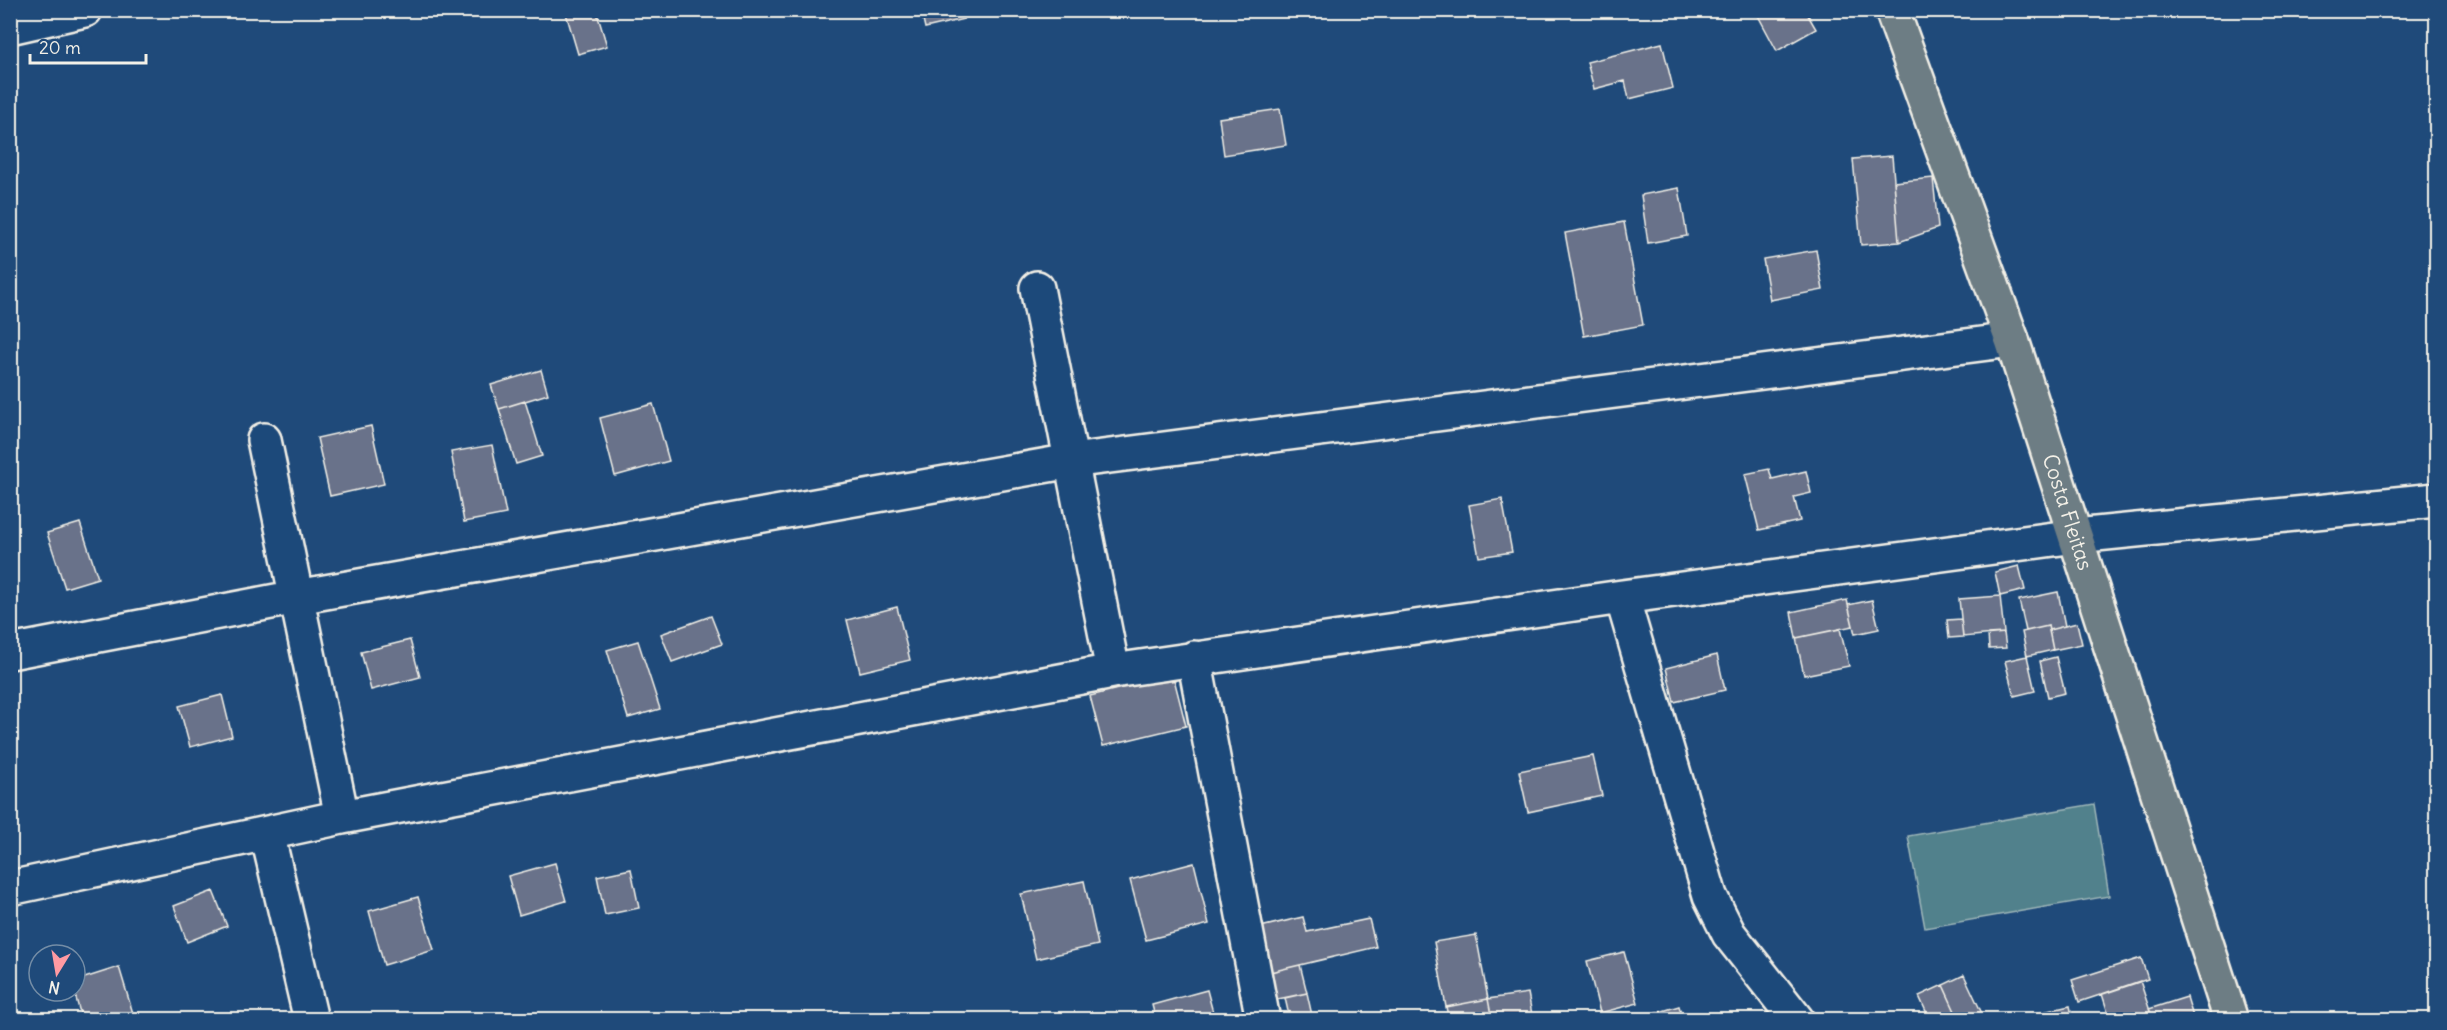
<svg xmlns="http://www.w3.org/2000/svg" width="2447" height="1030" font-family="Delius,sans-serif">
  <rect width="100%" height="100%" fill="#1f4a7a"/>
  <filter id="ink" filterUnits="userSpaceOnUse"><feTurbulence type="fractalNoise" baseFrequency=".0167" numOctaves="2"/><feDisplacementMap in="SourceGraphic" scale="12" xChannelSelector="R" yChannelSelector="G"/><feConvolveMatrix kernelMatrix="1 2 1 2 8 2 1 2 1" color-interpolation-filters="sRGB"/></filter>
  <g filter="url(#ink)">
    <path fill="#51818c" stroke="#a2b9ba" stroke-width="1.5" d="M2094,804L2109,896L1925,928L1908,836Z"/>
    <path fill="#69728a" stroke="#f4f1e8" stroke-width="1.5" d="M565,10H596L607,46L578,54Z
      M921,10H962L964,19L925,28Z
      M1755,10H1805L1816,29L1777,51Z
      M1662,43L1673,88L1629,99L1625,81L1594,89L1587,62Z
      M1280,109L1286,145L1224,155L1219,118Z
      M1892,156L1899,242L1861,245L1853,159Z
      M1933,178L1938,228L1899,242L1894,182Z
      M1679,188L1687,236L1648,243L1641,195Z
      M1624,222L1643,325L1584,336L1565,233Z
      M1816,250L1823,290L1770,300L1763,259Z
      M541,370L548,394L499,409L491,385Z
      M525,401L542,456L516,464L499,409Z
      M653,404L669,461L615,476L600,418Z
      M371,426L384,484L330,496L317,438Z
      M492,445L506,514L464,522L451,452Z
      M1769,469L1772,479L1806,471L1811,493L1794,497L1800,521L1759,530L1745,474Z
      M1502,499L1512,552L1479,557L1469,505Z
      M80,523L98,578L65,588L47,533Z
      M2019,566L2025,590L2000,596L1995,572Z
      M2058,592L2065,626L2049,630L2048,626L2026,631L2019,600Z
      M2000,596L2004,633L1963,637L1959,599Z
      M1847,600L1853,626L1796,638L1791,612Z
      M1872,600L1879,629L1855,634L1848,605Z
      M897,607L910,660L860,672L847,620Z
      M711,616L722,644L672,662L661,634Z
      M1961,619L1963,637L1949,638L1947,620Z
      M2077,623L2082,644L2053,650L2049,630Z
      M2048,626L2053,650L2027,656L2022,632Z
      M1840,629L1849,666L1804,675L1796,638Z
      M2004,633L2006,648L1989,649L1988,634Z
      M410,640L420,677L371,690L361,652Z
      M638,641L660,709L628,718L607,650Z
      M1717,655L1725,690L1674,702L1666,668Z
      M2027,656L2035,691L2014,696L2005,661Z
      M2056,657L2065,693L2048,697L2040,661Z
      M1173,675L1186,726L1103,746L1090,696Z
      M222,695L232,736L190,747L179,706Z
      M1593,756L1602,796L1528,812L1519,771Z
      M555,863L566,901L519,915L508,876Z
      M1194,863L1209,924L1146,940L1130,880Z
      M631,869L639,908L605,915L597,876Z
      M1084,881L1098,945L1036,959L1021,894Z
      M213,891L227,926L187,942L174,906Z
      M418,897L434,950L384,965L369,911Z
      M1303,917L1307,932L1369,919L1376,947L1266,973L1256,928Z
      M1476,935L1488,999L1446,1007L1434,942Z
      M1624,952L1638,1003L1600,1013L1587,961Z
      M2141,958L2148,979L2079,1002L2072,980Z
      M1300,965L1307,993L1273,1000L1266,973Z
      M119,967L135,1020H82L74,991L75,981Z
      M1964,975L1985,1020H1959L1943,985Z
      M2140,981L2153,1020H2098L2109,1016L2102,994Z
      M1943,985L1959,1020H1930L1919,996Z
      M1207,990L1215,1020H1156L1152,1005Z
      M1307,993L1313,1020H1290L1285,998Z
      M1528,993L1533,1020H1492L1488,999Z
      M2187,997L2194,1020H2153L2149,1009Z
      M1488,999L1492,1020H1449L1446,1007Z
      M1679,1006L1683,1020H1655L1653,1014Z
      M2070,1006L2073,1020H2007Z"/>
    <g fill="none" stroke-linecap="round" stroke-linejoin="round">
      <g stroke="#f4f1e8" stroke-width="38">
        <path id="minor" d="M10,27L85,10
          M1037,288L1113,671
          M264,440L342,817
          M1622,597L1710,896L1729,934L1797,1020
          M10,652L297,597L1071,461L2012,340
          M1194,658L1263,1020
          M267,833L311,1020
          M10,888L342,817L1113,671L1622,597L2076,536L2436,500"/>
      </g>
      <g stroke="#f4f1e8" stroke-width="38">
        <g id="major">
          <path id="s1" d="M1892,10L2012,340L2231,1020"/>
        </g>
      </g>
      <use href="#minor" stroke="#1f4a7a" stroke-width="33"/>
      <use href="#major" stroke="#6d7d84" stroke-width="33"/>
    </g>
  </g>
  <g text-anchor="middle" stroke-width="4.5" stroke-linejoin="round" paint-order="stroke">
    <g font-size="21" fill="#f4f1e8" stroke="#1f4a7a">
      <text dy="7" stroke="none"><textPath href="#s1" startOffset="532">Costa Fleitas</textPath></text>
    </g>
  </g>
  <rect width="2447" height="1030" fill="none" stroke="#1f4a7a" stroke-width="36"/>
  <rect x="18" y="18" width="2411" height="994" fill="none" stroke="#f4f1e8" stroke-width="2" filter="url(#ink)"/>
  <g transform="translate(57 973) rotate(191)"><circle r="28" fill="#1f4a7a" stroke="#748da6" stroke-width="1.5"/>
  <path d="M0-4.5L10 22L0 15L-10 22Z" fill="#ff9aa2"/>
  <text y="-9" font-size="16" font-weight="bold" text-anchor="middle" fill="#f4f1e8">N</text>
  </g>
  <path d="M30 54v9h116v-9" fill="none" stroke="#f4f1e8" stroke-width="3"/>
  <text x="39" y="54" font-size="18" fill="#f4f1e8" stroke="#1f4a7a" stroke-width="4.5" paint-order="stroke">20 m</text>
</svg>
